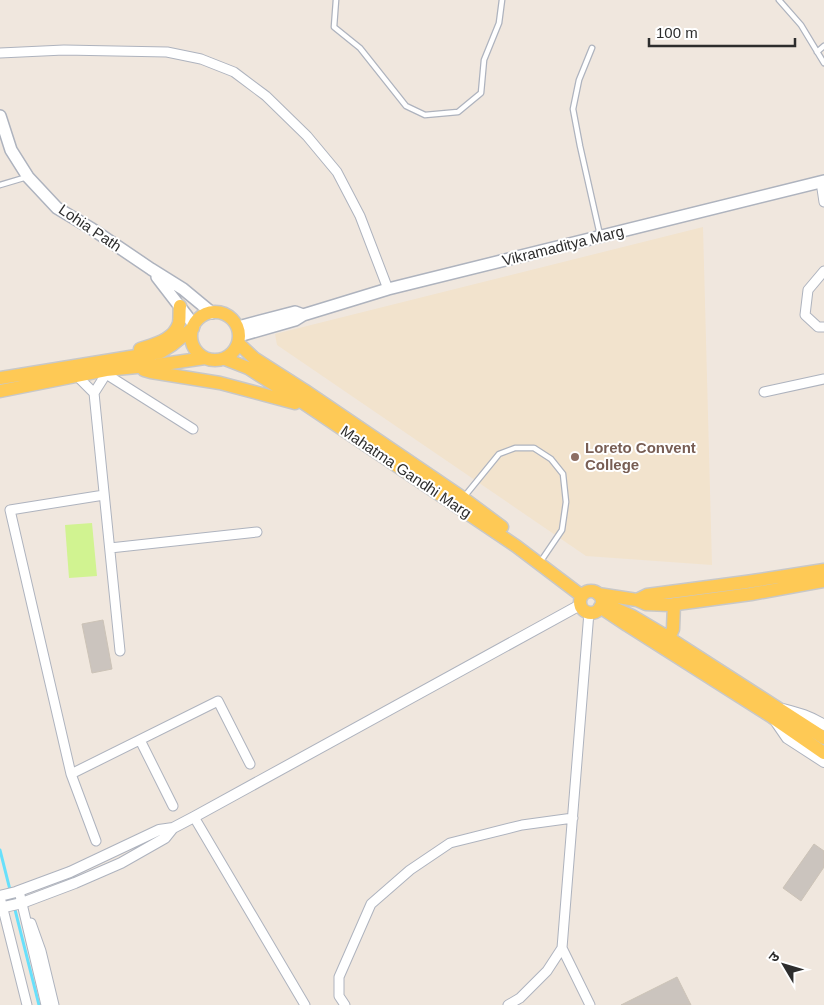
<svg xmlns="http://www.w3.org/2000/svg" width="824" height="1005" font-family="Arial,'Noto Sans Devanagari',sans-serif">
  <rect width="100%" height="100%" fill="#f0e7de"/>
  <path fill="#f2e3cd" d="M703,227L712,565L586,556L277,345L275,334Z"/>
  <path fill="#d1f391" d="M92,523L97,576L69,578L65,525Z"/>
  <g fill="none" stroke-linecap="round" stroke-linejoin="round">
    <path stroke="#68e0fb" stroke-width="3" d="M0,850L39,1005"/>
  </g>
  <path fill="#cbc4be" stroke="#ccc3b7" d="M103,620L112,669L92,673L82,624Z
    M814,844L824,851V867L801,901L783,888Z
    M677,977L691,1005H621Z"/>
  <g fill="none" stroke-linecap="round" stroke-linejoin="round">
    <g stroke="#aeb3be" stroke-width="7">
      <path id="service" d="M336,0L334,27L360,48L406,106L425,115L458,112L481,93L484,60L499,23L502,0
        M779,0L801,25L824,63
        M592,48L579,80L573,109L580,146L600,235
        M817,52L824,46
        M0,185L27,177
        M464,497L499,454L515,448H534L551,459L563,474L566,502L562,530L543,558"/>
    </g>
    <g stroke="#aeb3be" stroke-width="11">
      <path id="minor" d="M0,53L64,50L167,52L201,59L234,72L266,96L307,136L337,172L360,216L388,289
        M821,182L824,202
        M824,271L808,290L805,315L818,327H824
        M106,374L193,429
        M79,375L80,379L94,393L106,374V370
        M764,392L824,379
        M94,393L120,651
        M110,548L257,532
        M140,740L173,806
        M71,774L218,701L250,764
        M194,817L305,1005
        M96,841L71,774L10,510L104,495
        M19,891L46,1005
        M1,901L27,1005
        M31,923L41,951L54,1005
        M562,948L590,1005
        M345,1005L339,996V977L371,904L410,870L450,843L522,825L573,818
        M508,1005L520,998L547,971L562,948L589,612"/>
    </g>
    <g stroke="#aeb3be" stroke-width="12">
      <path id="tertiary" d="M783,709C799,713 810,716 824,725
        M776,722L787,738L824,762
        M0,896L16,892L70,872L159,830L173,828
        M0,908L22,903L75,883L121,863L165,838L173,828L194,817L580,605"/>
    </g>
    <g stroke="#aeb3be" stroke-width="14">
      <path id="secondary" d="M0,116L11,150L28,177L57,208L92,229L151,269L183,289L212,313
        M157,277L194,325
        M238,327L295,312L303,315
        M239,336L295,320L303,315L388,289L824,181"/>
    </g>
    <g stroke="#c8c8c8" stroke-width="15">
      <path id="primary" d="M191 336a24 24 0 1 1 48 0a24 24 0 1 1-48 0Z
        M238,343L254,358L304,390L463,498L502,527
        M140,349C155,344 174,340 179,323C180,318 179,311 180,306
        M225,359L248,368L305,404L516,546L582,596
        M144,370L151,372L220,383L295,403
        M0,378L161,352L172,345L193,328
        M0,391L106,370L157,365L205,358
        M580 602a11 11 0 1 1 22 0a11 11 0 1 1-22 0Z
        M598,594L637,600L646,604L669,605L751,594L824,581
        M637,600L647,595L746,582L824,570
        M609,606L632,616L669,638L824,738
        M600,607L627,625L772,717L824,753
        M669,638L673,629L674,604"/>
    </g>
    <use href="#service" stroke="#fff" stroke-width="4.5"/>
    <use href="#minor" stroke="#fff" stroke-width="9"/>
    <use href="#tertiary" stroke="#fff" stroke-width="10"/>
    <use href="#secondary" stroke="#fff" stroke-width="11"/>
    <use href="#primary" stroke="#fec955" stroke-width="12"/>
  </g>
  <circle fill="#8d6e63" stroke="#fff" stroke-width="2" cx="575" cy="457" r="5"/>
  <g text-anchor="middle" stroke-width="4" stroke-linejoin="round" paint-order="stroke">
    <g font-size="15" fill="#2d2d2d" stroke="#fff">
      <text transform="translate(90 228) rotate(34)" y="5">Lohia Path</text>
      <text transform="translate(563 246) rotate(-14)" y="5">Vikramaditya Marg</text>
      <text transform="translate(406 472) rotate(34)" y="5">Mahatma Gandhi Marg</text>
    </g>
    <g font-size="15" font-weight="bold" fill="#785e54" stroke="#fff" text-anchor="start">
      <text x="585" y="453">Loreto Convent<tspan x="585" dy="17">College</tspan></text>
    </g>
  </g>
  <g transform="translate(784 965) rotate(308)" stroke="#ffffff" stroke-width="4" paint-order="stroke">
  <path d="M0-4L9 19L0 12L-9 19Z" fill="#2d2d2d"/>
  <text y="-8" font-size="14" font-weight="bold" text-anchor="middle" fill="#2d2d2d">उ</text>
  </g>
  <path d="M649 38v8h146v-8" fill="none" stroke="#2d2d2d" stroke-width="2.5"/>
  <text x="656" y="38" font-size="15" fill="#2d2d2d" stroke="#ffffff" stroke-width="4" paint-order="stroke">100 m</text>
</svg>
